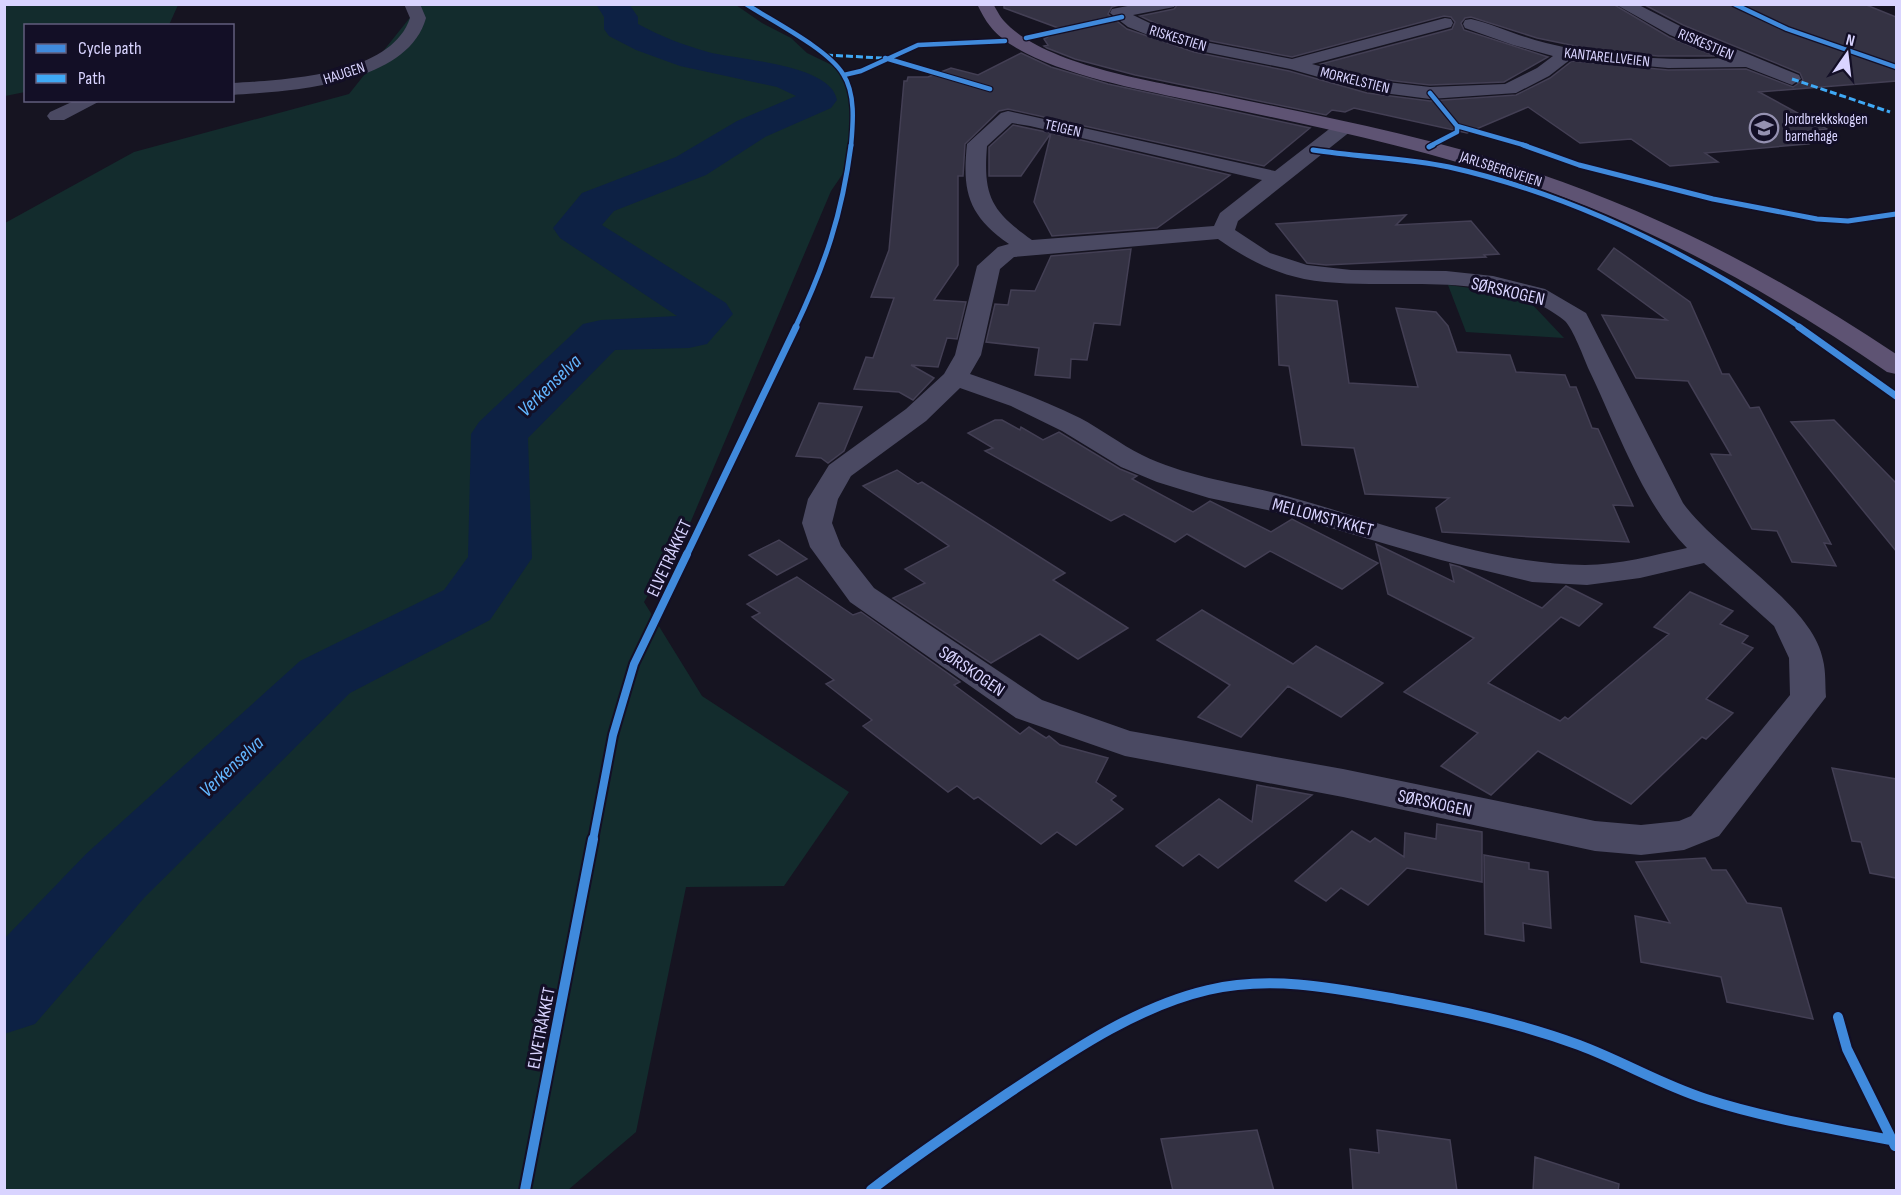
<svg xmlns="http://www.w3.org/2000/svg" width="1901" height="1195" font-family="'Sofia Sans Condensed',sans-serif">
  <rect width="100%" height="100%" fill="#161421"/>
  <path fill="#132c2d" d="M5,4H178V5L169,25L26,26L25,92L5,96Z
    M420,5H736L762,23L791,38L807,53L842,70L848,81L853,113L852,134L844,172L831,191L691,521L644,602L702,696L849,792L784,886L686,887L636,1132L568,1190H5V223L134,152L349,94Z
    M1448,285L1493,291L1529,301L1564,338L1466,332Z"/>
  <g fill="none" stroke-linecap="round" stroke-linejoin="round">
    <path fill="#0d2144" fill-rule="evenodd" d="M596,4H629L638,17V24C660,36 683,45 708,52C738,60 831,64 837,100L831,108L765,137L706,175L614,211L602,225L726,303L733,314L707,344L689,348L615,350L528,438L532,558L490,620L350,693L144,898L35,1024L4,1034V939L86,854L300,661L444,590L468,557L471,434L479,422L583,324L601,320L677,316L560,238L553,228L582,193L676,157L737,121L796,96L777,87L680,66L636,50L609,36L604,29V17Z"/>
  </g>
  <path fill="#343243" stroke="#433f54" stroke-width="1.5" d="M1004,4H1123L1112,7L1108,14L1127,29L1194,52L1289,71L1367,93L1430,101L1516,95L1550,78L1572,61L1668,70L1746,69L1793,87L1803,80L1800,73L1683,25L1643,4H1864L1896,17V81L1759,92L1827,129L1789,133L1808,144L1705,153L1718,162L1670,166L1631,139L1580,143L1528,107L1467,133L1354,108L1345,112L1332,110L1326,115L1135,75L1075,59L1047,48L1044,46L1048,45L1044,39L1061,29L1004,8Z
    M1178,4H1613L1669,37L1715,56H1658L1590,49L1537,38L1471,17L1465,18L1461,23L1464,30L1548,57L1504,82L1430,85L1369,78L1321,64L1452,29L1455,22L1451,17L1444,16L1292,57L1206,40L1161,26L1140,16L1174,9Z
    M1021,53L1051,67L1108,84L1310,128L1264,166L1008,109L999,111L965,144L963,176H958V265L934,300L966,302L957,339L947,338L938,367L911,365L934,378L913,400L899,392L854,389L866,357L873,358L894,298L871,297L889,250L904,81H907L908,77H928L951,68L978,75Z
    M1013,125L1051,133L1021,176H989V147Z
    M1051,133L1230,175L1157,228L1052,236L1034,202Z
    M1406,215L1396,225L1471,221L1499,254L1484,255L1486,257L1326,265L1307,263L1276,224Z
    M1614,248L1690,302L1722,374H1729L1750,408L1759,407L1831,544L1824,543L1836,566L1792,562L1777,531L1752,529L1711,454L1731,455L1688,381L1636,378L1602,315L1667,320L1598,269Z
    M1131,249L1120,325L1094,323L1087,360L1071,359L1070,378L1035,375L1039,348L986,342L995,304L1008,305L1011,290L1035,291L1051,256Z
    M1276,295L1337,301L1349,383L1418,387L1396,308L1436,312L1448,326L1457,352L1510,355L1516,372L1565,375L1570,387H1576L1592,428L1598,429L1633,506L1613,505L1629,542L1442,532L1436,508L1449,498L1365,494L1354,448L1302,445L1289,366L1279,365Z
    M819,403L862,407L844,451L828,463L821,458L796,456Z
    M995,420H1002L1020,430L1021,427L1043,440L1059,432L1120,469L1137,476L1132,479L1193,512L1210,501L1271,532L1292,519L1378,563L1342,589L1270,551L1245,567L1187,534L1175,542L1124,514L1111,521L985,451L993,448L968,433Z
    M1834,420L1896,483V551L1791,422Z
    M897,470L918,484L922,482L1065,573L1053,580L1128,628L1078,659L1040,634L991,663L893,598L925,583L905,569L949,546L863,486Z
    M779,540L807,559L777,575L749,555Z
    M1376,544L1454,582L1450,564L1460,567L1542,608L1566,586L1602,604L1579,626L1561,617L1488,683L1560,721L1565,717L1568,719L1669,634L1654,627L1690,592L1733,611L1720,624L1748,636L1742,643L1753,648L1706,699L1733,713L1706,739L1702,737L1631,804L1538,751L1491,795L1441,766L1478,733L1404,692L1474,638L1388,594Z
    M797,577L853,615L861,612L960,682L954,685L1020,734L1029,727L1046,738L1049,736L1060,745L1108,758L1096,782L1116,796L1111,800L1123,809L1076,845L1057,832L1041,844L978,797L974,799L957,786L948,792L863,726L872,720L826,684L834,680L752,617L760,613L747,604Z
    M1202,610L1293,664L1316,646L1383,683L1341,717L1288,686L1241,737L1198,717L1230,685L1157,640Z
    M1832,768L1896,779V878L1870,873L1861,842L1852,841Z
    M1257,785L1312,795L1218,868L1199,854L1183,866L1156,846L1219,799L1252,822Z
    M1437,824L1482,832V882L1407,868L1368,905L1341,888L1326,901L1295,881L1352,831L1370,842L1375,838L1404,857L1405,833L1436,839Z
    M1484,855L1529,863V869L1548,872L1551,928L1523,923L1524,941L1485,934Z
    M1705,858L1712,870H1726L1747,903L1781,908L1813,1019L1727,1002L1721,977L1641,962L1635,916L1670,923L1636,862Z
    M1257,1130L1274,1191H1173L1161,1139Z
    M1377,1130L1450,1140L1457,1191H1353L1350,1149L1379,1153Z
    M1535,1157L1619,1184L1618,1191H1533Z"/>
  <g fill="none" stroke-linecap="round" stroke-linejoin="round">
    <path fill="#4a4962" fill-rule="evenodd" d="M404,4H420L426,18C407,86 289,91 232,95V83C282,80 391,76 410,18Z
      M1138,4H1176L1174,7L1133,15L1160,28L1205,42L1292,59L1445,18L1451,19L1453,23L1451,27L1312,64L1369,80L1430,87L1505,84L1537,68L1553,56L1513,45L1465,28L1463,24L1465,20L1471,19C1496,25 1520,37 1546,43C1604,57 1666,61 1725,58L1670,35L1615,4H1637L1682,27L1799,75L1801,79L1792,85L1746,67L1668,68L1571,59L1549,76L1516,93L1430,99L1368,91L1290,69L1195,50L1148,35L1128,27L1110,13L1112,9Z
      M76,100H102L64,120H50L47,116L50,112Z
      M1008,111L1275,171L1337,123H1351L1354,127L1351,131L1238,221L1235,230L1270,253L1307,265L1351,270L1446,271L1493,276L1545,289L1586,313L1683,503C1718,552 1813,604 1823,660C1826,672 1825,685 1826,697L1719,836L1684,850L1641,855L1595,851L1343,797L1125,756L1016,718L850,602L810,547L802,523L808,499L829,465L906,409L944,374L955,355L977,266L998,247L1009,244C968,215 962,192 967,144L1001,113ZM1012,123L1030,126L1262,180L1220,213L1214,226L1032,240C991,211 983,196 987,146ZM1218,239C1245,258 1271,272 1304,279C1386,294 1496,265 1565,321C1573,329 1584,358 1589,370C1616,426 1643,504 1687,548C1654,555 1619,565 1585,565C1487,564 1384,523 1290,497C1240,483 1189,478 1142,455C1120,444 1101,429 1080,418C1044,400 1008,387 970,374L981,355L1000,269L1014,257ZM960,388L1011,406L1062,431L1121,467L1157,482L1209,498L1272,511L1441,560L1532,582L1587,585L1640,578L1704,563L1774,626L1789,658L1790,695L1691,816L1679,821L1641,825L1595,821L1343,769L1130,731L1042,700L874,588L841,546L832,523L838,499L851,476L926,421Z"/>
    <path fill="#5e5373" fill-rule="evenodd" d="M977,4H993C997,10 1000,17 1004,21C1045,66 1158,82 1216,94C1324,117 1432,137 1537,173C1665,216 1784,279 1896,354V374L1887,372C1772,293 1651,225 1519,181C1410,145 1297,122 1184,99C1133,88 1022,68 990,26C985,20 981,12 977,4Z"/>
    <path stroke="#3fa9f5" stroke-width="3" stroke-dasharray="7 3" stroke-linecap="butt" d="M826,55L882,58
      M1792,79L1890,112"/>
    <g stroke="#130f26" stroke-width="7">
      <path id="cycleway-far4" d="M746,4C772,21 828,49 843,74C856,94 853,124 851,146
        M1734,4L1787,29L1896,67
        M1026,38L1122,17
        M885,58L990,89
        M844,75L861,71L918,45L1005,41
        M1430,93L1457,126V132L1430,146
        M1457,126L1527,146"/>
    </g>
    <g stroke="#130f26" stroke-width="8">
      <path id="cycleway-far3" d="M1523,145L1579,165L1713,199L1817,219L1848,221L1896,214
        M1429,147L1433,145
        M1313,150C1358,157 1404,158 1449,167C1574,195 1695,256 1801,328
        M795,328C825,265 842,215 851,145"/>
    </g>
    <g stroke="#130f26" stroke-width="10">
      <path id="cycleway-far2" d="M1799,327L1896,396
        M686,556L796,327"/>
    </g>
    <g stroke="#130f26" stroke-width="12">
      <path id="cycleway-far1" d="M593,840L613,735L634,664L687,554"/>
    </g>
    <g stroke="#130f26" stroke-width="14">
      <path id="cycleway" d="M1838,1017L1847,1049L1895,1146
        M525,1190L593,839
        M871,1190C915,1156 961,1125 1007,1094C1069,1053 1135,1007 1208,990C1270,975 1335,988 1396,999C1458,1010 1519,1023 1579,1045C1622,1061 1662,1085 1706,1099C1768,1119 1833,1129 1896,1141"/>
    </g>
    <use href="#cycleway-far4" stroke="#408adc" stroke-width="4.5"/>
    <use href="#cycleway-far3" stroke="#408adc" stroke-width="5"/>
    <use href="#cycleway-far2" stroke="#408adc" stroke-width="7"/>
    <use href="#cycleway-far1" stroke="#408adc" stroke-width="8"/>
    <use href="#cycleway" stroke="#408adc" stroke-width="10"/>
  </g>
  <defs>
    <g id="school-ring" transform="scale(1.5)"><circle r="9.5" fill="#130f26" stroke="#9591b1" stroke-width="1.5"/><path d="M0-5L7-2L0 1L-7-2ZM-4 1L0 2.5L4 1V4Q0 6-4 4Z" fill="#9591b1"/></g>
  </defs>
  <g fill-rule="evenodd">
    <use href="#school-ring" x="1764" y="128"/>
  </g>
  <g text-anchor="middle" stroke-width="6" stroke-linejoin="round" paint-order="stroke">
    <g font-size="15" fill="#d9d4ff" stroke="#130f26">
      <text transform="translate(1178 38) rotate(17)" y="5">RISKESTIEN</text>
      <text transform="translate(1706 44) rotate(23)" y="5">RISKESTIEN</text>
      <text transform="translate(1607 57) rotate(6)" y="5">KANTARELLVEIEN</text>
      <text transform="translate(344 73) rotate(-18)" y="5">HAUGEN</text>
      <text transform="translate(1355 80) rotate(14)" y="5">MORKELSTIEN</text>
      <text transform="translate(1063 128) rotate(13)" y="5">TEIGEN</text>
      <text transform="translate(1501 169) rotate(18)" y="5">JARLSBERGVEIEN</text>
    </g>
    <g font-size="15" fill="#d9d4ff" stroke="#130f26" text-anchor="start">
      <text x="1785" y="124">Jordbrekkskogen<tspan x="1785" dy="17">barnehage</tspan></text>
    </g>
    <g font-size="18" fill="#d9d4ff" stroke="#130f26">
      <text transform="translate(1508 291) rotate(13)" y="6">SØRSKOGEN</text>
      <text transform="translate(1323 517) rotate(15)" y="6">MELLOMSTYKKET</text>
      <text transform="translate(669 558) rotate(-65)" y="6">ELVETRÅKKET</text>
      <text transform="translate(972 671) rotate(34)" y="6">SØRSKOGEN</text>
      <text transform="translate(1435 803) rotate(12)" y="6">SØRSKOGEN</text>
      <text transform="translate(541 1028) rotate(-79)" y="6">ELVETRÅKKET</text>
    </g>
    <g font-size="20" font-style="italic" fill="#62b6ff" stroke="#130f26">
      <text transform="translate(549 385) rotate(-44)" y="7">Verkenselva</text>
      <text transform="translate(231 766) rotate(-43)" y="7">Verkenselva</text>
    </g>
  </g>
  <rect width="1901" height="1195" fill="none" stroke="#d9d4ff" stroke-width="12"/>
  <rect x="24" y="24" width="210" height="78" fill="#130f26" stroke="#625e7d" stroke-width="1.5"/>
  <rect x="36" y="44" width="30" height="9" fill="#408adc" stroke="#625e7d" stroke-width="1.5"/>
  <text x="78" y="54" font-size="18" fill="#d9d4ff">Cycle path</text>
  <rect x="36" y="74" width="30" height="9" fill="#3fa9f5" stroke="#625e7d" stroke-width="1.5"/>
  <text x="78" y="84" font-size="18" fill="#d9d4ff">Path</text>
  <g transform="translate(1847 54) rotate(14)" stroke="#130f26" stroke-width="4.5" paint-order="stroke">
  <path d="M0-4.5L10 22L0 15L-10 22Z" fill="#d9d4ff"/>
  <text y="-9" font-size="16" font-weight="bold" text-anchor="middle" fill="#d9d4ff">N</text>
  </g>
</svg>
